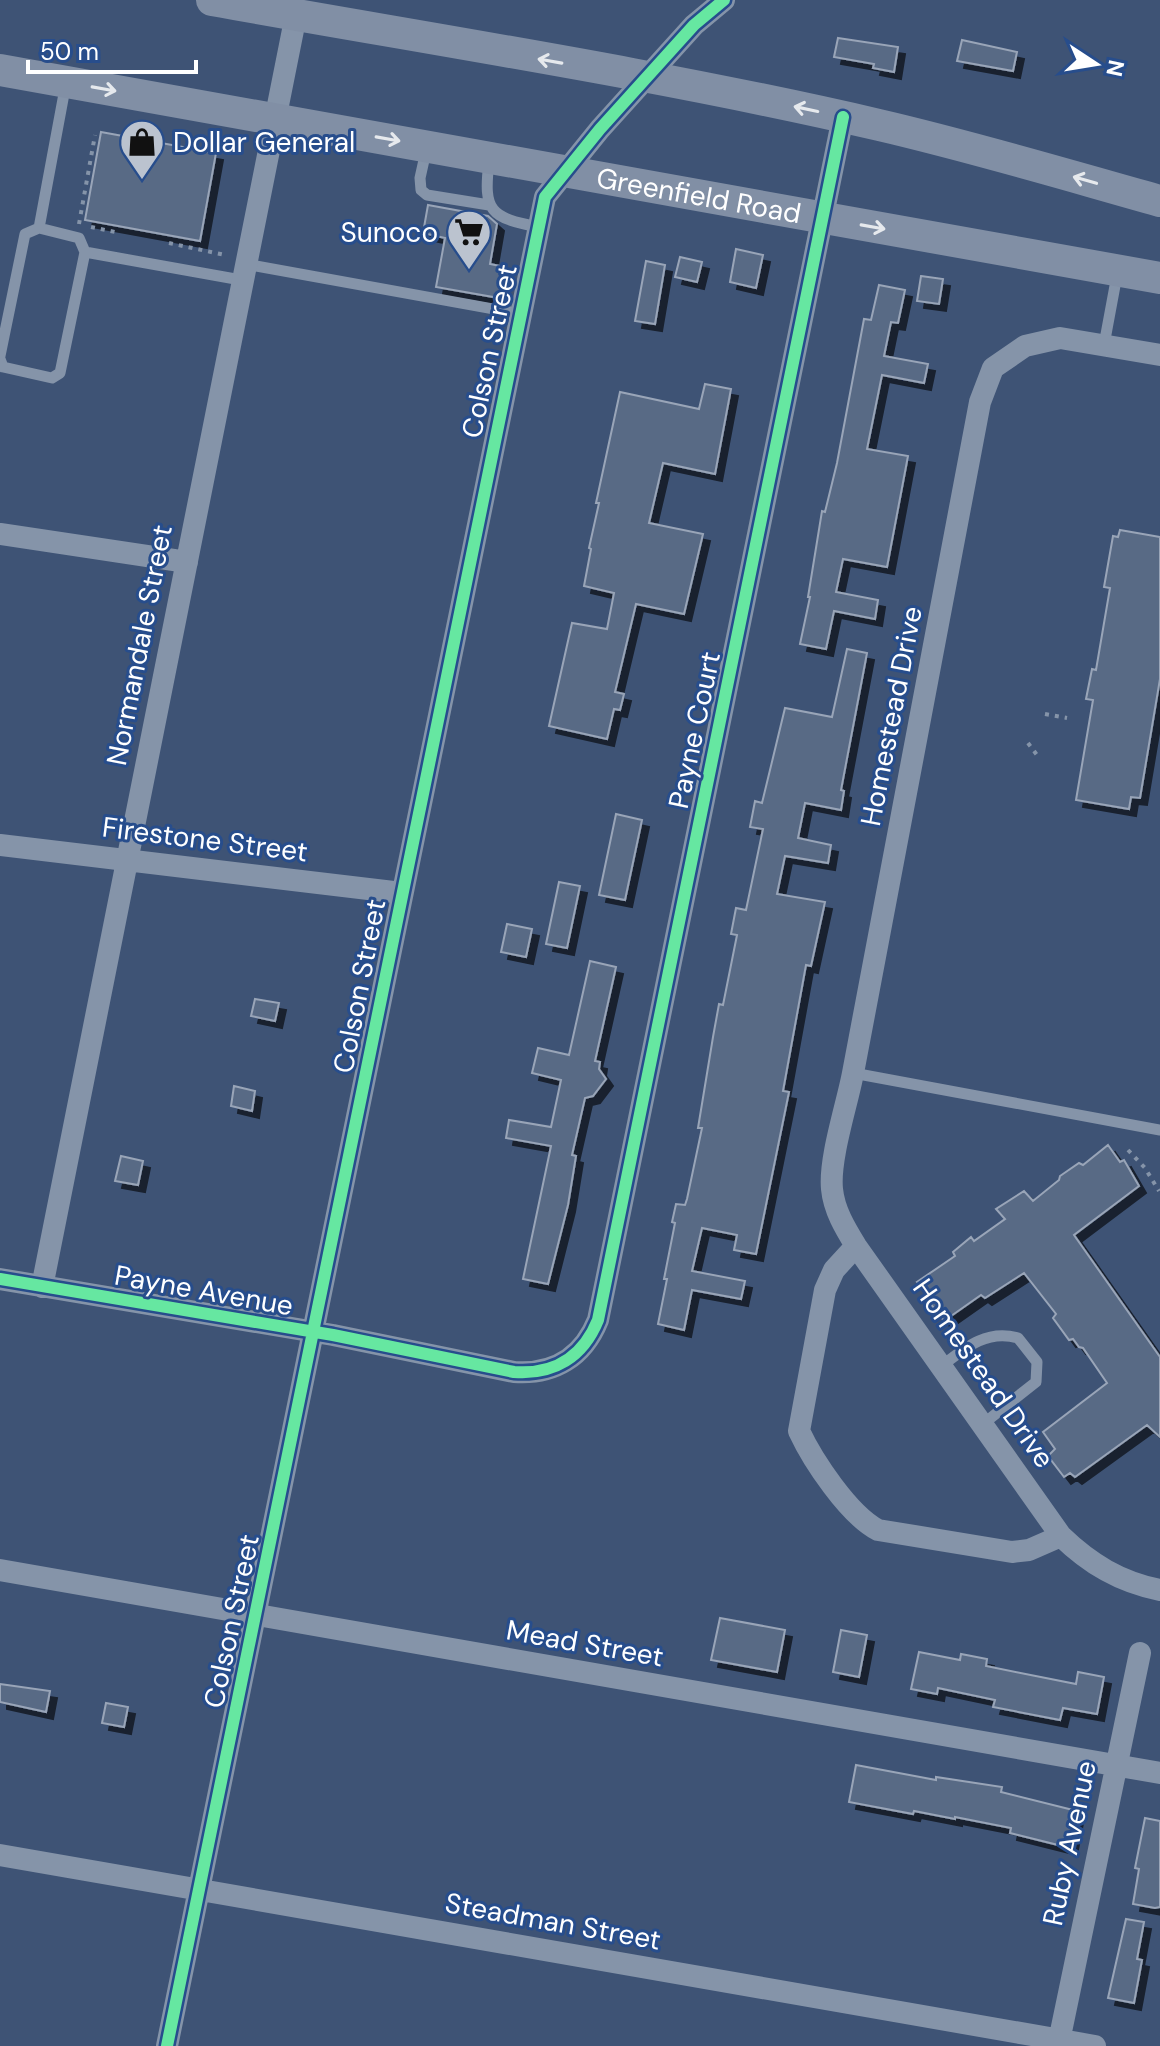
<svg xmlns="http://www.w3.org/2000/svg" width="1160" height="2046" font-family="'DM Sans',sans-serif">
  <defs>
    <filter id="shadow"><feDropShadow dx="7" dy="7" stdDeviation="0" flood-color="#0009"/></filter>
  </defs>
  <rect width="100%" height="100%" fill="#3e5375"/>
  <path fill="#596a85" stroke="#99a5b8" stroke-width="2" filter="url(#shadow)" d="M838,38L898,47L894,72L873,68L874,64L834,57Z
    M962,40L1017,52L1013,71L957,61Z
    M101,132L216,153L200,241L85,220Z
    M428,205L488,216L497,224L490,264L505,267L499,298L436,287L445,238L423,233Z
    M736,249L763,255L756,288L730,282Z
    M680,257L702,262L697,282L675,277Z
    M646,261L665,265L655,324L635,321Z
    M921,276L943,279L939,304L917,301Z
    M879,285L905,290L898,323L891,322L884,356L928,364L924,383L882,375L867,449L908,456L887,567L843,559L836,592L878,600L875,619L834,611L826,649L800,644L810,597H808L822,511L825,512L837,463L864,319L871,320Z
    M705,384L731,389L715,474L663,463L649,523L703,534L684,614L636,604L615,692L624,694L620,710L614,709L607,739L549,726L572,623L607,629L614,593L584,586L591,549L589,548L599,503H596L620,392L699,409Z
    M1120,530L1160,537V679L1140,798L1131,797L1129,809L1076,800L1093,700L1086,699L1092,669L1096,670L1110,588L1104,587L1113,536L1118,537Z
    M847,649L867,653L841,790L844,791L841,810L805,803L798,838L831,845L828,863L785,856L777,894L825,902L811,966L806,965L783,1091L789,1092L756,1254L734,1250L737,1235L702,1228L692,1271L745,1281L741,1299L692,1290L684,1330L658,1324L667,1279H664L675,1223L672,1222L676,1204L685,1205L687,1199L702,1128H698L713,1037L719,1004L723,1005L737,935L731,934L736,908L746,910L763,829L750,827L755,801L762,803L785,708L832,717Z
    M616,814L642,820L625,900L599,895Z
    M559,882L580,886L567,948L546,944Z
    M507,924L532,929L526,957L501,952Z
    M590,961L616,967L595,1061L600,1062L599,1069L606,1079L593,1096L585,1098L572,1155L576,1156L568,1205L548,1284L523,1279L551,1146L506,1138L509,1120L551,1127L561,1080L532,1073L538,1048L569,1055Z
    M255,999L279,1003L275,1021L251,1016Z
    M234,1086L255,1091L252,1111L231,1106Z
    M1108,1145L1120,1162L1124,1160L1139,1186L1074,1235L1160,1357V1437L1147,1425L1075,1477L1070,1473L1064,1477L1048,1456L1055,1449L1043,1432L1107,1383L1083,1348L1079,1347L1073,1339L1069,1340L1053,1318L1056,1314L1024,1273L985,1298L981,1295L944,1321L927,1299L930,1296L917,1282L955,1256L953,1252L971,1237L974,1241L1005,1219L996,1209L1024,1191L1033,1201L1059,1180L1060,1176L1079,1163L1083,1165Z
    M121,1156L143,1161L138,1185L115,1181Z
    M720,1618L785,1630L777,1672L711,1660Z
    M841,1630L867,1635L859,1677L833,1672Z
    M919,1652L960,1660L961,1654L987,1659L986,1666L1076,1684L1078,1672L1104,1677L1097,1714L1063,1708L1060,1720L993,1707L995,1700L938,1688L937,1694L911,1689Z
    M0,1684L50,1691L46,1712L0,1702Z
    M106,1703L128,1707L124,1727L102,1723Z
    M856,1765L936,1780V1777L1002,1787L1001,1792L1077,1811L1070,1848L1010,1833L1011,1828L955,1817V1819L914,1811L913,1814L849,1802Z
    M1145,1818L1160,1821V1907L1155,1908L1133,1904L1139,1869L1135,1868Z
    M1126,1919L1144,1922L1137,1959L1142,1960L1134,2003L1108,1998Z"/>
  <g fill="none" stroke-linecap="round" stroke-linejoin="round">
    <path stroke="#8594a9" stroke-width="4" stroke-dasharray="4 6" stroke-linecap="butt" d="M79,224L95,135
      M91,227L120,233
      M169,243L225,255
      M1045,714L1067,718
      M1028,743L1040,759
      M1128,1150L1145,1168L1159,1191"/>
    <path stroke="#8594a9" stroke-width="11" d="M426,151L420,178L421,190L427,195L489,205
      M489,162C483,211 490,218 539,227
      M39,228L79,238L85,252
      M245,264L521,314
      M1104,345L1117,275
      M0,356L25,234L39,228L66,83
      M0,359L3,367L52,378L60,373L85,252L241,280
      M853,1073L1160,1130
      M943,1365C966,1347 988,1329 1018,1338L1037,1362L1036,1382L983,1424"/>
    <path stroke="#8594a9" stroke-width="22" d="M1160,355L1060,338L1025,346L993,368L980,402L853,1073C847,1105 829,1158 832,1189C834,1210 845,1228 856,1246L1061,1536C1090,1564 1120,1582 1160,1590
      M0,534L187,562
      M0,845L402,893
      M856,1246L834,1270L825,1290L799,1431C813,1461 849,1515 878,1530L1012,1552L1029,1550L1061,1536
      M0,1279L333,1335L514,1372C554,1375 583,1357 598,1320L843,117
      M42,1287L296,15
      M0,1570L1160,1773
      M0,1855L1095,2046
      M167,2046L545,197L600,129L694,25L724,0
      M1058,2046L1140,1653"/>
    <g stroke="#818fa5" stroke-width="32">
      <path d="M212,0C435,40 659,74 879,125C974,147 1067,175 1160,201"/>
      <path id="s1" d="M0,70L1160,278"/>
    </g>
    <g stroke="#274d8c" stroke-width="17">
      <path id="cycleway" d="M0,1279L333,1335L514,1372C554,1375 583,1357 598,1320L843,117
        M167,2046L545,197L600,129L694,25L724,0"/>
    </g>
    <use href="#cycleway" stroke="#66e7a1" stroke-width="12"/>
  </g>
  <defs><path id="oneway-shaft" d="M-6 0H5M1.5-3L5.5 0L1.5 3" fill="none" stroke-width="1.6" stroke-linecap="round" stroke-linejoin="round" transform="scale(2)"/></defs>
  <g stroke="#e6e9ed">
    <use href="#oneway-shaft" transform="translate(550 61) rotate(-170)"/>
    <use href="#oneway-shaft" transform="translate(104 89) rotate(10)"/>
    <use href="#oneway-shaft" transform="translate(806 109) rotate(-168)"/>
    <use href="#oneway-shaft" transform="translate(388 139) rotate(10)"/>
    <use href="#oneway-shaft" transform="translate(1085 180) rotate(-164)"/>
    <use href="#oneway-shaft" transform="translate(873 227) rotate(10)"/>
  </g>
  <defs>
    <g id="shop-pin" transform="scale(2.3)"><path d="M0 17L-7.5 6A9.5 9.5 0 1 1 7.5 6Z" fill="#bbc3cf" stroke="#274d8c"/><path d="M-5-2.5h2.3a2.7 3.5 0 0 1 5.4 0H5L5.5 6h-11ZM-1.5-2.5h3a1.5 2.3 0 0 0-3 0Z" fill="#111"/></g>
    <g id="supermarket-pin" transform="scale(2.3)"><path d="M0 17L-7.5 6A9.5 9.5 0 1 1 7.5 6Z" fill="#bbc3cf" stroke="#274d8c"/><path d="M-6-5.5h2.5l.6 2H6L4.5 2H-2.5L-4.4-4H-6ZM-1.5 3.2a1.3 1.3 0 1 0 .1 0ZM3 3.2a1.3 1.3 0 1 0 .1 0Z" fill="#111"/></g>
  </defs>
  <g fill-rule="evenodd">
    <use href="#shop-pin" x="142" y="142"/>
    <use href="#supermarket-pin" x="469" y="232"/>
  </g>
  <g text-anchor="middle" stroke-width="6" stroke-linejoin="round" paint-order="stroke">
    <g font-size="28" fill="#fff" stroke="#274d8c" text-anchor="start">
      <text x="173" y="152">Dollar General</text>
      <text x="438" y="242" text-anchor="end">Sunoco</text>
    </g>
    <g font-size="28" fill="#fff" stroke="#274d8c">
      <text dy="10" stroke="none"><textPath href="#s1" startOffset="710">Greenfield Road</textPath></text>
      <text transform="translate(489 351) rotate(-78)" y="10">Colson Street</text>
      <text transform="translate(139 645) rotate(-79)" y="10">Normandale Street</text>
      <text transform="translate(891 716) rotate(-79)" y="10">Homestead Drive</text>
      <text transform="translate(694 730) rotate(-78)" y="10">Payne Court</text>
      <text transform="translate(205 839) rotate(7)" y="10">Firestone Street</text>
      <text transform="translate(359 986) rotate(-79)" y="10">Colson Street</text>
      <text transform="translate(204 1290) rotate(10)" y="10">Payne Avenue</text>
      <text transform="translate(984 1373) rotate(55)" y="10">Homestead Drive</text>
      <text transform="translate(231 1621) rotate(-78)" y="10">Colson Street</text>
      <text transform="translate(585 1643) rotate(10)" y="10">Mead Street</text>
      <text transform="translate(1069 1843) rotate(-78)" y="10">Ruby Avenue</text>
      <text transform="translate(553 1921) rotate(10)" y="10">Steadman Street</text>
    </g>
  </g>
  <g transform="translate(1096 64) rotate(102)" stroke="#274d8c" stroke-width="6" paint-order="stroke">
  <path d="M0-6L14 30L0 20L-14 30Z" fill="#ffffff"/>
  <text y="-12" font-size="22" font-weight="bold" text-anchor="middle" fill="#ffffff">N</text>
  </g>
  <path d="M28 60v12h168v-12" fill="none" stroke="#ffffff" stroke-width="4"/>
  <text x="40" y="60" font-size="24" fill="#ffffff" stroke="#274d8c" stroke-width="6" paint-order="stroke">50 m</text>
</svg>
